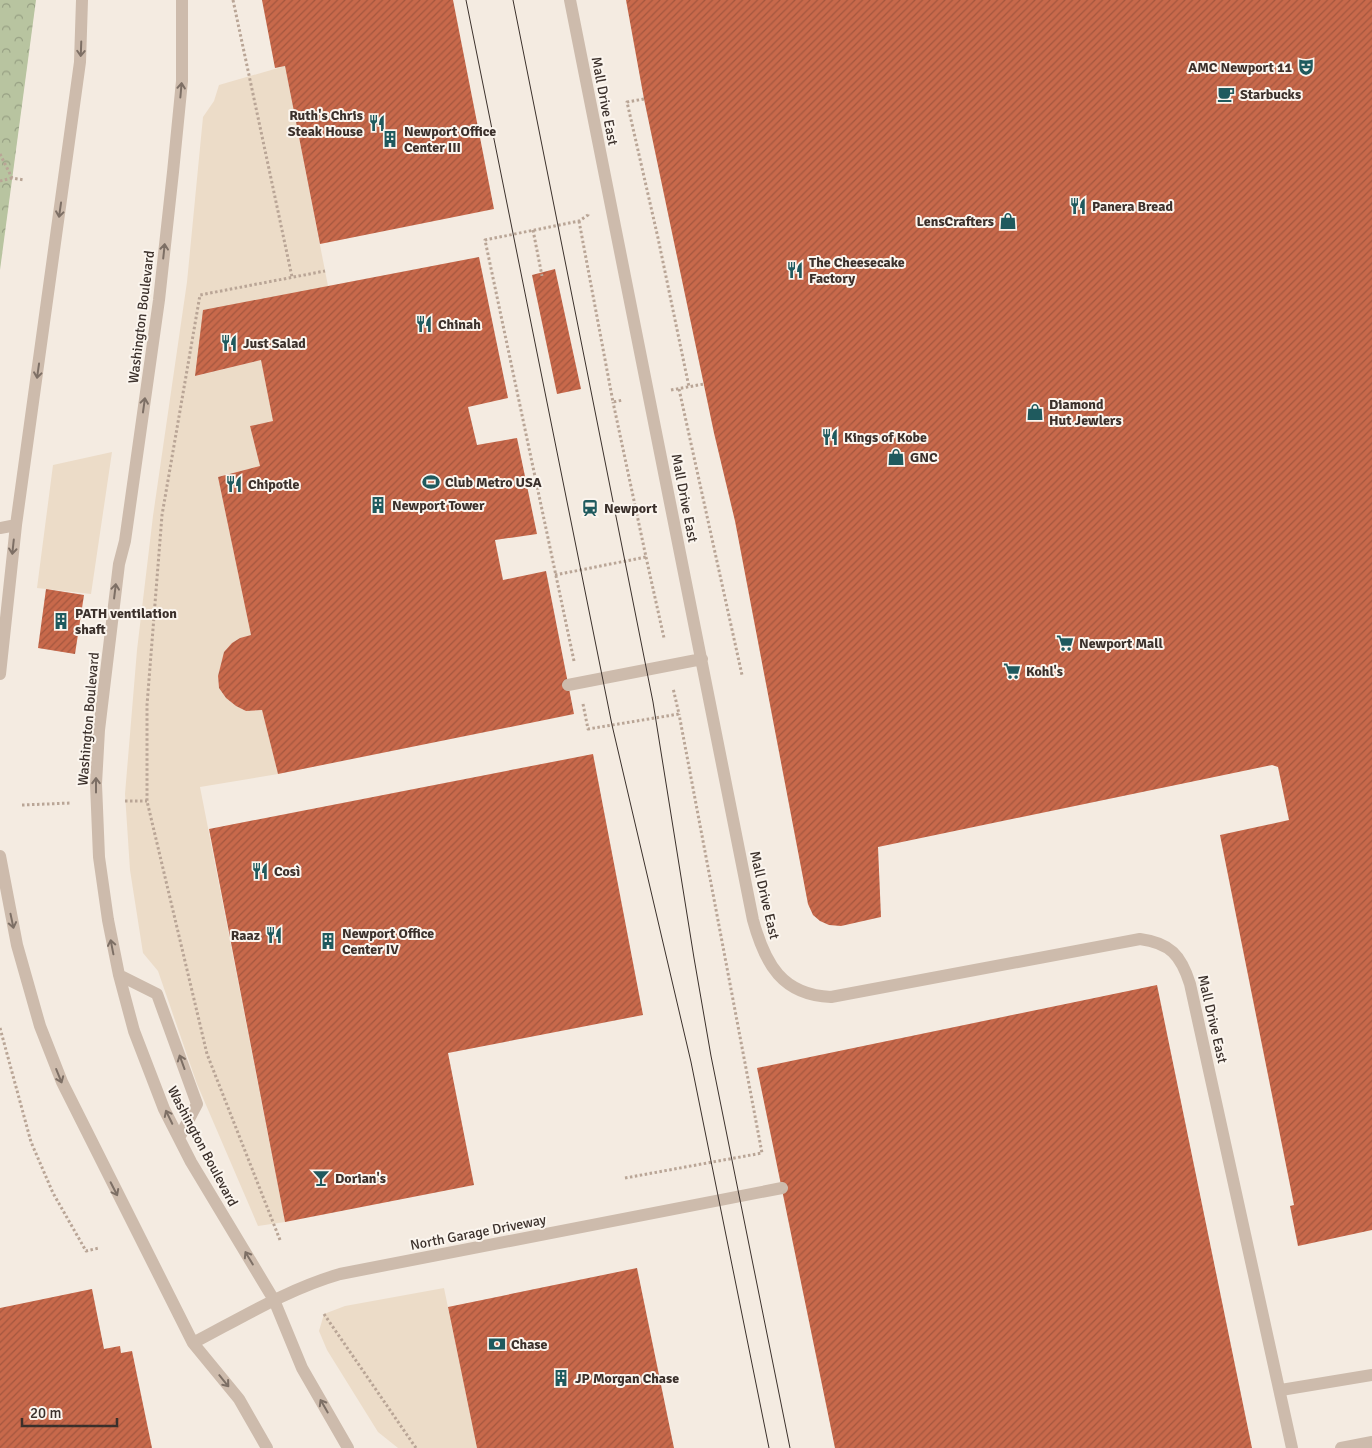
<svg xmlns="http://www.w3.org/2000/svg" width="1372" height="1448" font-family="Signika,sans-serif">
  <defs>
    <pattern id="park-crowns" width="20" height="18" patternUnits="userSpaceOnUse" patternTransform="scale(1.25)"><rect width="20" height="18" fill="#b8c4a0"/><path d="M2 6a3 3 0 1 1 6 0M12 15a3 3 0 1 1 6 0" fill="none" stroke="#97a083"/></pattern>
    <pattern id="building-hatch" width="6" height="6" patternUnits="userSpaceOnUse" patternTransform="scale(1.25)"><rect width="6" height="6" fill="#c8694b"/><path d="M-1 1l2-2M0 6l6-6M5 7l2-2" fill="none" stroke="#a4573f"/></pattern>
  </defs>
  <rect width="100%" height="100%" fill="#f4ebe1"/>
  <path fill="url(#park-crowns)" d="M0,0H36L0,270Z"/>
  <path fill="#ecdcc8" d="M285,66L328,286L196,376L261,360L273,421L250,426L260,466L218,477L251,635L240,638L232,643L224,652L218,676L219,688L226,698L236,706L246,711L262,710L278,774L200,787L285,1222L258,1226L197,1084L158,971L143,953L130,870L125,794L137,650L153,516L187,282L203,117L214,101L219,85Z
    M112,452L91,594L37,588L53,465Z
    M444,1288L477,1448H398L378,1432L327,1350L319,1331L324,1314L345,1306Z"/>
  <path fill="url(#building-hatch)" d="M262,0H453L494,209L320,244L285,66L275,68Z
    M626,0H1372V1230L1298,1246L1290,1206L1294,1205L1220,835L1289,820L1278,767L1272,765L878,847L881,917L841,926L829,925L820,921L813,915L808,904L735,521L714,433L644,99Z
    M479,257L508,398L468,407L477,445L517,438L537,534L495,540L503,580L546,571L574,714L278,774L262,710L246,711L236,706L226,698L219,688L218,676L224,652L232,643L240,638L251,635L218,477L260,466L250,426L273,421L261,360L195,376L203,310Z
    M555,269L581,389L557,394L532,275Z
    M46,589L84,595L75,654L38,648Z
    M593,754L643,1015L448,1053L474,1185L285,1222L209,829Z
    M1157,985L1252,1448H835L757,1068Z
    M637,1268L674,1448H477L448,1307Z
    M92,1289L104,1349L120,1346L121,1353L132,1351L152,1448H0V1308Z"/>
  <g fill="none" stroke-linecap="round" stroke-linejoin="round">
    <path stroke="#b9a596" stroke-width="3" stroke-dasharray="2.5 2.5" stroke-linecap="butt" d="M233,0L292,277
      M644,99L627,102L658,238L689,387
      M0,154L12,178L24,180
      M0,181L12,178
      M579,221L613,402L623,400
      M533,230L542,276
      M679,389L742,675
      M671,390L704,384
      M646,557L664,638
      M555,575L646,557L613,402
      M574,661L485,240L579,221L588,215V213
      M583,704L588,729L679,714L673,688
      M125,801H147
      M22,805L71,803
      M0,1028L31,1142L53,1193L86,1251L99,1248
      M625,1178L762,1153L679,714
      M280,1240L207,1054L147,801V705L162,515L200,295L325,271
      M324,1314L416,1448"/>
    <path stroke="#cdbbac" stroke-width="12" d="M182,0V81L173,172L159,300L125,541L119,564L99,730L96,784L99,857L108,920L119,975L134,1031L164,1109L191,1162L274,1300L302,1368L348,1448
      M570,0L753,920C765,964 782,995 831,997L1140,939C1170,943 1181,955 1190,984L1292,1448
      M0,528L16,525
      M0,674L16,525L80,62L82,0
      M568,685L702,659
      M0,856L17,945L40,1026L62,1082L193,1343L239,1399L267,1448
      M119,975L157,994L197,1104L179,1138
      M193,1343C241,1318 288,1289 340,1274L782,1188
      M1281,1390L1372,1375
      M1341,1448L1372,1442"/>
    <path stroke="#3b302b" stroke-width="1" d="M466,0L612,725L691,1062L769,1448
      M513,0L653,702L694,958L711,1056L790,1448"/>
  </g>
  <defs><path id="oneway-shaft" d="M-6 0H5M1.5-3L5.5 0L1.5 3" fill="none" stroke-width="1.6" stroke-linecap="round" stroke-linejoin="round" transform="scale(1.25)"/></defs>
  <g stroke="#7d6f65">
    <use href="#oneway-shaft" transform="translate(81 49) rotate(92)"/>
    <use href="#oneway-shaft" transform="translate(181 90) rotate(-85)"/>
    <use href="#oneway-shaft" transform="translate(60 210) rotate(98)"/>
    <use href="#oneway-shaft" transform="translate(164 251) rotate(-84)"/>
    <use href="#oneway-shaft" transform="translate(38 371) rotate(98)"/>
    <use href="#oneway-shaft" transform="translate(144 405) rotate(-82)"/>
    <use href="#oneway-shaft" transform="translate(13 547) rotate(96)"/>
    <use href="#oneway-shaft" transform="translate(115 591) rotate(-83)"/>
    <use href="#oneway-shaft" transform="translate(96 785) rotate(-90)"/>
    <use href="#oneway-shaft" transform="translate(12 921) rotate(78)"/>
    <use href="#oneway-shaft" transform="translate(112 947) rotate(-101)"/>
    <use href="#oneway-shaft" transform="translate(182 1062) rotate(-110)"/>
    <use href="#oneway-shaft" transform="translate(59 1076) rotate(68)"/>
    <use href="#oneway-shaft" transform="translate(169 1117) rotate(-116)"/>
    <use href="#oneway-shaft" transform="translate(114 1189) rotate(63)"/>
    <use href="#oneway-shaft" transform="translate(249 1258) rotate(-121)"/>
    <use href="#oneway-shaft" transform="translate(224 1381) rotate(51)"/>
    <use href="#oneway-shaft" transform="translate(324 1406) rotate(-120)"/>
  </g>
  <defs>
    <g id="theatre-bare" transform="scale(1.35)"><path d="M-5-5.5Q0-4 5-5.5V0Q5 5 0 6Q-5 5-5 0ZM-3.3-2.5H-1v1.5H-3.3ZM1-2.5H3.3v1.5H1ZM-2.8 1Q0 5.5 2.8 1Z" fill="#1f5a5e" stroke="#fbf5ee" stroke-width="2.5" paint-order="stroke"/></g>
    <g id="cafe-bare" transform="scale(1.35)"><path d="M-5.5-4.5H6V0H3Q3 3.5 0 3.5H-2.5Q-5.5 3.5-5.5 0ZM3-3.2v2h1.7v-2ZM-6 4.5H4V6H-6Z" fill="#1f5a5e" stroke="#fbf5ee" stroke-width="2.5" paint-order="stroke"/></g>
    <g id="restaurant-bare" transform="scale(1.35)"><path d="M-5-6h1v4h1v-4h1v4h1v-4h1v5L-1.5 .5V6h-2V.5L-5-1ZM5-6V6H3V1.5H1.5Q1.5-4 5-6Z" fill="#1f5a5e" stroke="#fbf5ee" stroke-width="2.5" paint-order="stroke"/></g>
    <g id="building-bare" transform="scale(1.35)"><path d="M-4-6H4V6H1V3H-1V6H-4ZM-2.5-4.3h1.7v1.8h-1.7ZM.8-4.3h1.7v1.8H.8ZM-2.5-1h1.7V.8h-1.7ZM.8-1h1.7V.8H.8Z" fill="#1f5a5e" stroke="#fbf5ee" stroke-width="2.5" paint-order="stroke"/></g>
    <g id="shop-bare" transform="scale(1.35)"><path d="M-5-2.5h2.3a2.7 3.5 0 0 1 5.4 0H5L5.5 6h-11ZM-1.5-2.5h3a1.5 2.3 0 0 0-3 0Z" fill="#1f5a5e" stroke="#fbf5ee" stroke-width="2.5" paint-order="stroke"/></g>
    <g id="stadium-bare" transform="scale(1.35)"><path d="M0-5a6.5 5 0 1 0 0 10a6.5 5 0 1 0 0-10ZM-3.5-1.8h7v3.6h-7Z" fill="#1f5a5e" stroke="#fbf5ee" stroke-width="2.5" paint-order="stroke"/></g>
    <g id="station-bare" transform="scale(1.35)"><path d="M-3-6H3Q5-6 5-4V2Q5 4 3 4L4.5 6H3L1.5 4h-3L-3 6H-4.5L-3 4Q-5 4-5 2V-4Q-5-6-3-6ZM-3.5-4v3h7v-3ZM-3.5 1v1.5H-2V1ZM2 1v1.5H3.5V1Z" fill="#1f5a5e" stroke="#fbf5ee" stroke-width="2.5" paint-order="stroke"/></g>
    <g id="supermarket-bare" transform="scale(1.35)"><path d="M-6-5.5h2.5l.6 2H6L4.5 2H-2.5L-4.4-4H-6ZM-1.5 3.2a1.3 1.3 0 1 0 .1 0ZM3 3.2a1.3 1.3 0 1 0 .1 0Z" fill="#1f5a5e" stroke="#fbf5ee" stroke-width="2.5" paint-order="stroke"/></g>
    <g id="bar-bare" transform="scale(1.35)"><path d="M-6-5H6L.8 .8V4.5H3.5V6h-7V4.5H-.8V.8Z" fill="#1f5a5e" stroke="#fbf5ee" stroke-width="2.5" paint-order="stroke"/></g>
    <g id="bank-bare" transform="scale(1.35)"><path d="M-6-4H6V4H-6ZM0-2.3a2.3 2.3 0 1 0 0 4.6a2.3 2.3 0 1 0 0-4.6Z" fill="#1f5a5e" stroke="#fbf5ee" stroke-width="2.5" paint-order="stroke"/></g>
  </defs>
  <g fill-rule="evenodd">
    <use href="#theatre-bare" x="1306" y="67"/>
    <use href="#cafe-bare" x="1226" y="94"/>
    <use href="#restaurant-bare" x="377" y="123"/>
    <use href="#building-bare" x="390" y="139"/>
    <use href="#restaurant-bare" x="1078" y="206"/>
    <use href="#shop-bare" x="1008" y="221"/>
    <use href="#restaurant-bare" x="795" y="270"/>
    <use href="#restaurant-bare" x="424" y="324"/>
    <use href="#restaurant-bare" x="229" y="343"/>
    <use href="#shop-bare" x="1035" y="412"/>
    <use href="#restaurant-bare" x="830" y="437"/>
    <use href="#shop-bare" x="896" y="457"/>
    <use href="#stadium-bare" x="431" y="482"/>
    <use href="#restaurant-bare" x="234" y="484"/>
    <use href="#building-bare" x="378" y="505"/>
    <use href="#station-bare" x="590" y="508"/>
    <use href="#building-bare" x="61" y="621"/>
    <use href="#supermarket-bare" x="1065" y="643"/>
    <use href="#supermarket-bare" x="1012" y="671"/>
    <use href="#restaurant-bare" x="260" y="871"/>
    <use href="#restaurant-bare" x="274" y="935"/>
    <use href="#building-bare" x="328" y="941"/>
    <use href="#bar-bare" x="321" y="1178"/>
    <use href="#bank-bare" x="497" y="1344"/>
    <use href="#building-bare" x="561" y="1378"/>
  </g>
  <g text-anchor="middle" stroke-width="4" stroke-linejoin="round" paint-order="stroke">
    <g font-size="14" font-weight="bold" fill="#3b302b" stroke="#fbf5ee" text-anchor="start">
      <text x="1292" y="72" text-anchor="end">AMC Newport 11</text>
      <text x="1240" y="99">Starbucks</text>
      <text x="363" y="120" text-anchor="end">Ruth's Chris<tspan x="363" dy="16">Steak House</tspan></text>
      <text x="404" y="136">Newport Office<tspan x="404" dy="16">Center III</tspan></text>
      <text x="1092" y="211">Panera Bread</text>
      <text x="994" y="226" text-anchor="end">LensCrafters</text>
      <text x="809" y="267">The Cheesecake<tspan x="809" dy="16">Factory</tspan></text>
      <text x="438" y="329">Chinah</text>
      <text x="243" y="348">Just Salad</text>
      <text x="1049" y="409">Diamond<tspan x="1049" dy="16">Hut Jewlers</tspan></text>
      <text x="844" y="442">Kings of Kobe</text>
      <text x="910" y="462">GNC</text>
      <text x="445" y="487">Club Metro USA</text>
      <text x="248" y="489">Chipotle</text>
      <text x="392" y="510">Newport Tower</text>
      <text x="604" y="513">Newport</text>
      <text x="75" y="618">PATH ventilation<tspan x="75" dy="16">shaft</tspan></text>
      <text x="1079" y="648">Newport Mall</text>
      <text x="1026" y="676">Kohl's</text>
      <text x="274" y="876">Così</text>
      <text x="342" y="938">Newport Office<tspan x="342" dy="16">Center IV</tspan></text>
      <text x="260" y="940" text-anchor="end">Raaz</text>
      <text x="335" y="1183">Dorian's</text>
      <text x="511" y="1349">Chase</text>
      <text x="575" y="1383">JP Morgan Chase</text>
    </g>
    <g font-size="14" fill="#3b302b" stroke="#fbf5ee">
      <text transform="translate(605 101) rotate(79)" y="5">Mall Drive East</text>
      <text transform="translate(141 317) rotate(-83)" y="5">Washington Boulevard</text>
      <text transform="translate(685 498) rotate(79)" y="5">Mall Drive East</text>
      <text transform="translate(88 719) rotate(-85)" y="5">Washington Boulevard</text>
      <text transform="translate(765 895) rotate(77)" y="5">Mall Drive East</text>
      <text transform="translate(1213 1019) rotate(77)" y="5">Mall Drive East</text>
      <text transform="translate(203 1146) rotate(62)" y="5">Washington Boulevard</text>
      <text transform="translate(478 1232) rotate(-11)" y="5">North Garage Driveway</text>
    </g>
  </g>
  <path d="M22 1418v8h95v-8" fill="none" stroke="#3b302b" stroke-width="2.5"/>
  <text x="30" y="1418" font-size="15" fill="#3b302b" stroke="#fbf5ee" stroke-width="4" paint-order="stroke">20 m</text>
</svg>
